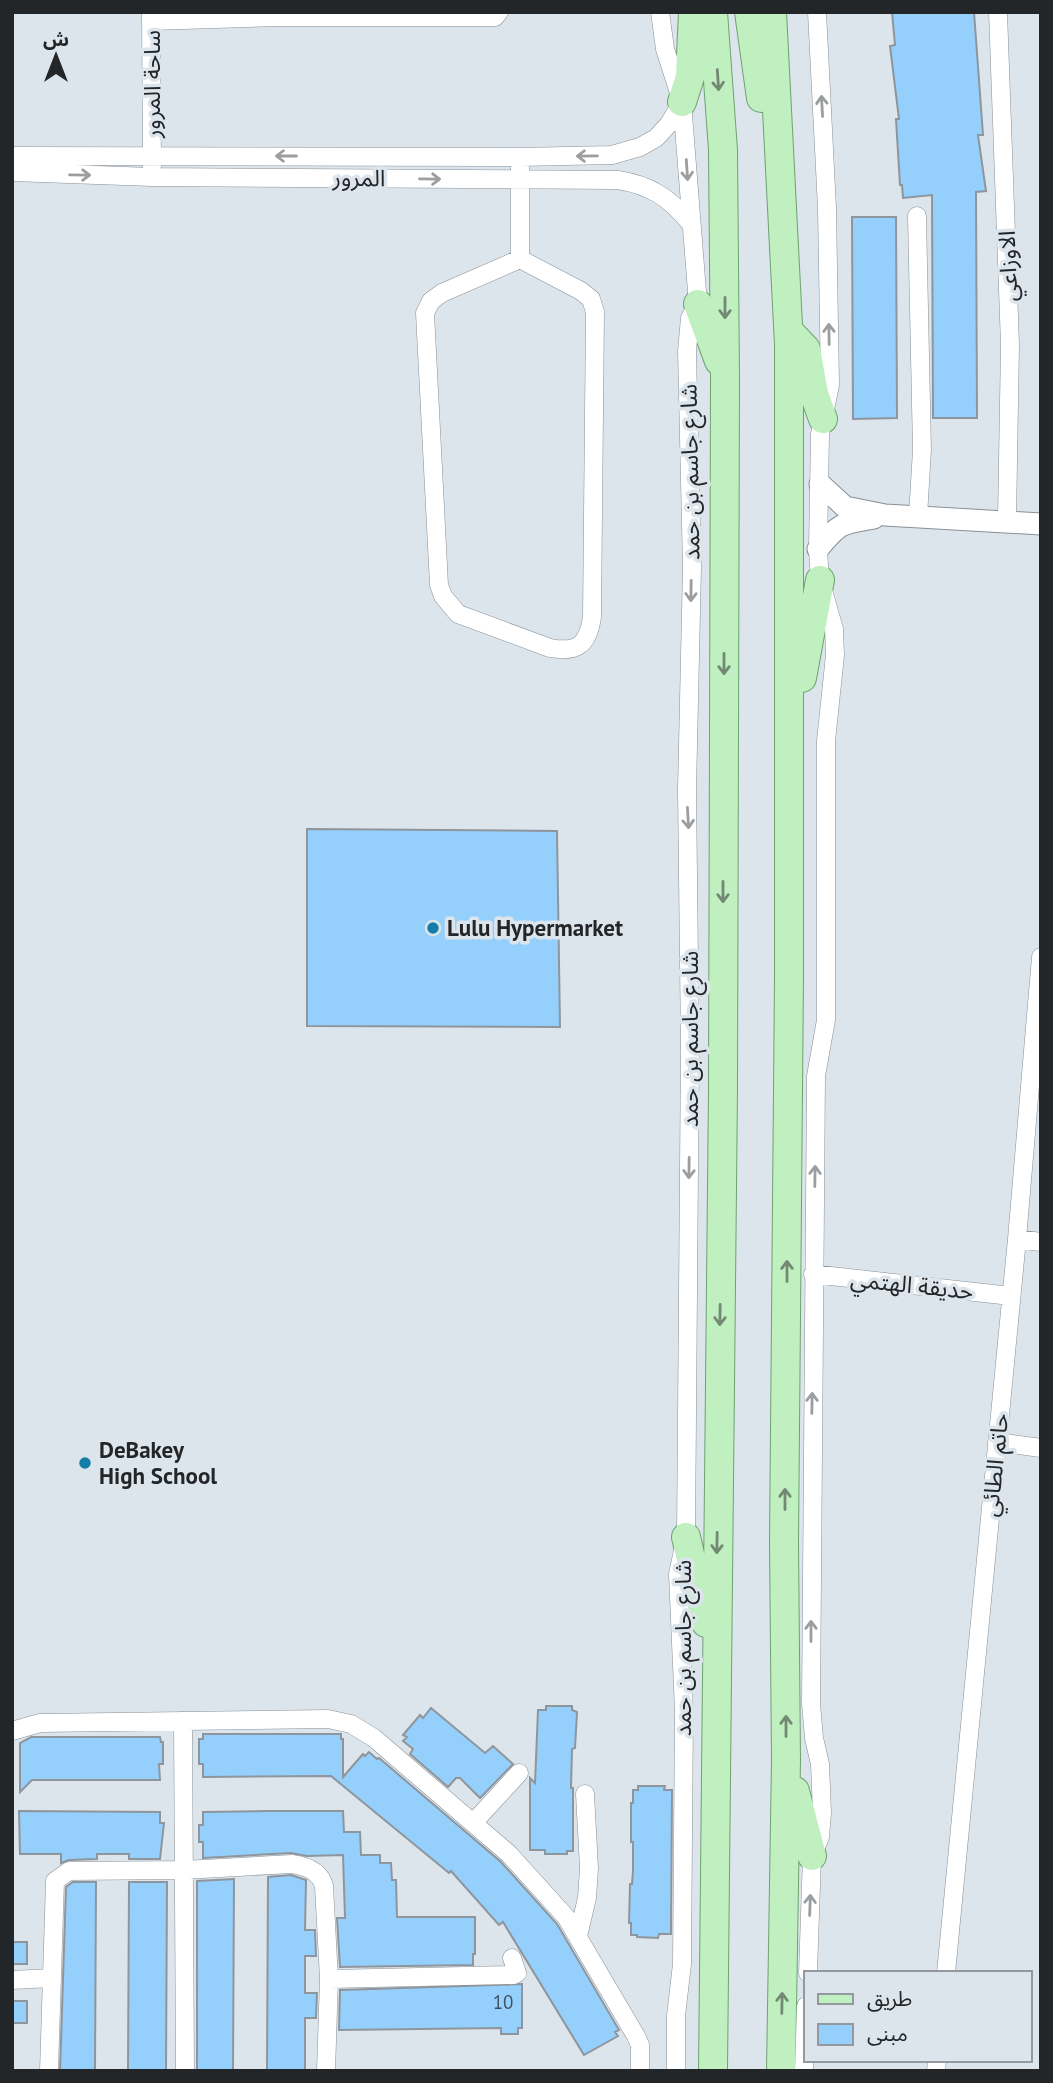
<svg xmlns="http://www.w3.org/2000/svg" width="1053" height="2083" font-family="'PT Sans','Noto Sans Arabic',sans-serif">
  <rect width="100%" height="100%" fill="#dde5ec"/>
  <path fill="#95d0fd" stroke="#8e959c" stroke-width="2" d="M892,12H974L983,135H978L986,191L976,192L977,418H933L932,195L903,198L902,185H900L896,119H899L890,46L895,45Z
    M852,217H896L897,418L853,419Z
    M307,829L557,831L560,1027L307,1026Z
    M546,1706H572V1710L577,1712L575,1748L572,1749L571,1788H573V1851H567V1854H545V1850H530V1778L535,1783L538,1710H546Z
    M431,1708L485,1753L493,1746L513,1764L480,1798L460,1778H456L448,1787L410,1754L413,1749L403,1741L407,1737L403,1735L420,1715L423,1718Z
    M203,1734H341V1739H343V1777L363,1754L365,1756L369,1752L377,1759L379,1758L501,1862L557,1924L619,2030L615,2032L618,2036L584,2055L503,1922L499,1925L451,1871L449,1873L331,1776L203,1777V1764H199V1739H203Z
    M31,1737H160L161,1742H163V1764H159L160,1780H32L20,1792V1743Z
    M638,1786H665L664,1790H672L671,1934H659L658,1938L637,1937V1935H631V1923H629L630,1884H632L633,1871V1842H631V1803H633V1790H638Z
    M19,1811L160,1812V1823H164L160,1859H129V1854H97V1859L69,1860L61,1863V1854H20Z
    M266,1811H343L344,1832H360L361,1855H380V1863H391L392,1880H396L397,1917H475V1954H473V1965L340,1967L337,1918H345L343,1855L307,1856L291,1853L203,1858V1842H199V1825H203V1812Z
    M291,1875L306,1880L305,1930H315L316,1956H305V1993H317L316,2018H305V2071H267L268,1877Z
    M234,1879L233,2071H197V1881Z
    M73,1882H96L95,2071H60L66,1887Z
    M129,1882H167L166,2071H128Z
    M12,1942H27V1964H12Z
    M522,1984V2028H518V2034H501V2028L339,2030L340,1990Z
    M12,2001H27V2023H12Z"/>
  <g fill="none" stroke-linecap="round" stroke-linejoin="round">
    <g stroke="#889096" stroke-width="19">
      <path id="minor" d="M151,12L152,166
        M660,12L665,49L682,102L698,304L690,318L687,351L692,567L687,790L690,1047L686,1537L678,1574L684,1711L682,1964L676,2016V2071
        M998,12L1010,345L1007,520
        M151,21L279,17H495L499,12
        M12,156L520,157L612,155L640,147L656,138L669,124L682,102
        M520,168V259
        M12,172L152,177L618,180C650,185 670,198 690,223
        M917,216L922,450L918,516
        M520,259L581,291L591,299L595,312L592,617C588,645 577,653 550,648L458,614L443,596L439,585L425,313L431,301L442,293Z
        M1017,1239L1041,1242
        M813,1274L1011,1296
        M997,1442L1041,1448
        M183,1721L185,2071
        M12,1731L40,1723L328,1719L351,1724L374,1738L509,1854L566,1917L636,2036L640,2045V2071
        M474,1822L519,1773
        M578,1936L587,1898L589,1868L585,1794
        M808,1973L812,1856L820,1837L822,1813L820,1764L814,1738L811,1704L816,1076L826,1020V741L835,655L834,629L820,580L818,549L820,434L830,385L827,208L817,12
        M946,1973L1017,1239L1041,957
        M329,1979L514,1975L517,1973L512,1958
        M12,1980L51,1978
        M49,2071L55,1881L69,1871L184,1870L292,1864C306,1866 320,1871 324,1886L329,1979L326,2071
        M804,2071L806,2006
        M936,2071L937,2060"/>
    </g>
    <g stroke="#889096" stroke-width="23">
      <path id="tertiary" d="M820,484L845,507L885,515L1041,524
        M818,549C839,523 842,523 874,518"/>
    </g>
    <g stroke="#6ea270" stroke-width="30">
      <path id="primary" d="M713,12L723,150L725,378L723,1089L713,2071
        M749,12L761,98
        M772,12L789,345V977L784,1542L786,1760L781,2071
        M682,102L690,77L693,12
        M698,304L719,361
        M789,331L806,349L814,394L823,419
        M802,678L820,580
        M686,1537L706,1623
        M795,1791L812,1856"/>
    </g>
    <use href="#minor" stroke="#fff" stroke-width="18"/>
    <use href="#tertiary" stroke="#fff" stroke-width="21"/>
    <use href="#primary" stroke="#c0efc0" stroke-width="28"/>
  </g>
  <defs><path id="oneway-shaft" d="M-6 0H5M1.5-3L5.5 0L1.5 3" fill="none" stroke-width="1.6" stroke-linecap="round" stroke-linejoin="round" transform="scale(1.75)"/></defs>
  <g stroke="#728a74">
    <use href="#oneway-shaft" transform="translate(718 80) rotate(86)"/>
    <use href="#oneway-shaft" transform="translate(725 308) rotate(90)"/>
    <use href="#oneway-shaft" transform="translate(724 664) rotate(90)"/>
    <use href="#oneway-shaft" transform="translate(723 892) rotate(90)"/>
    <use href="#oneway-shaft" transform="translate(787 1271) rotate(-90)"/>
    <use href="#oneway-shaft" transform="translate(720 1315) rotate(91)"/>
    <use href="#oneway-shaft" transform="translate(785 1499) rotate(-90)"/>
    <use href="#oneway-shaft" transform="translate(717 1543) rotate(91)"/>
    <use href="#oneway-shaft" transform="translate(786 1726) rotate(-90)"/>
    <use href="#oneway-shaft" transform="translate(782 2003) rotate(-89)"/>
  </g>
  <g stroke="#9c9d9f">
    <use href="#oneway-shaft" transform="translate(822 106) rotate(-93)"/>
    <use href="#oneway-shaft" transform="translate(286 156) rotate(-180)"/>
    <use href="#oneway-shaft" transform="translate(587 156) rotate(179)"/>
    <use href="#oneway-shaft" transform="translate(687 170) rotate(86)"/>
    <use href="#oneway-shaft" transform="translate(80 175) rotate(1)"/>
    <use href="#oneway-shaft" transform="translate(430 179) rotate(1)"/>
    <use href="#oneway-shaft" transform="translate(829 334) rotate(-91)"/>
    <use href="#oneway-shaft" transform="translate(691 591) rotate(91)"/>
    <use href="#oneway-shaft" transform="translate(688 818) rotate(87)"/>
    <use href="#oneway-shaft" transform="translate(689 1168) rotate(91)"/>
    <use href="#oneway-shaft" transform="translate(815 1176) rotate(-89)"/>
    <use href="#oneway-shaft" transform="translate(812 1403) rotate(-89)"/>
    <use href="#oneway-shaft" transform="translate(811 1631) rotate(-90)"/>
    <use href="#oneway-shaft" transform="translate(810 1905) rotate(-88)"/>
  </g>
  <g fill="#147ea8" stroke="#dde5ec" stroke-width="2.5">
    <circle cx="433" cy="928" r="7"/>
    <circle cx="85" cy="1463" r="7"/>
  </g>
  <g text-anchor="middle" stroke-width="7" stroke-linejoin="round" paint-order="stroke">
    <g font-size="19" fill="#40505e">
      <text x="503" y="2009">10</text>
    </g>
    <g font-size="23" fill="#232629" stroke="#dde5ec">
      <text transform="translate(152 84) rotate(-90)" y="8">ساحة المرور</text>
      <text transform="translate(359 178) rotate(1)" y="8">المرور</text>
      <text transform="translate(1008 266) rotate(-92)" y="8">الاوزاعي</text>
      <text transform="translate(690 472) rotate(-91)" y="8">شارع جاسم بن حمد</text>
      <text transform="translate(690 1039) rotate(-90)" y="8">شارع جاسم بن حمد</text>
      <text transform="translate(912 1285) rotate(6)" y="8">حديقة الهتمي</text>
      <text transform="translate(995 1465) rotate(-84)" y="8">حاتم الطائي</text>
      <text transform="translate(683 1648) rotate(-90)" y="8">شارع جاسم بن حمد</text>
    </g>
    <g font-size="23" font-weight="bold" fill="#232629" stroke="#dde5ec" text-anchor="start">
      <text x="447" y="936">Lulu Hypermarket</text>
      <text x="99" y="1458">DeBakey<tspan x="99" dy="26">High School</tspan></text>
    </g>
  </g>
  <rect width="1053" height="2083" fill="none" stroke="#232629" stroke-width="28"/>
  <rect x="804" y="1971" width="228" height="91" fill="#dde5ec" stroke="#93999e" stroke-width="2"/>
  <rect x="818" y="1994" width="35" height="10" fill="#c0efc0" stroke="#93999e" stroke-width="2"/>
  <text x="867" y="2006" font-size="21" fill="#232629">طريق</text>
  <rect x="818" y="2024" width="35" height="21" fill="#95d0fd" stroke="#93999e" stroke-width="2"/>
  <text x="867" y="2041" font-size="21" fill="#232629">مبنى</text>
  <g transform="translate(56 56)" stroke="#dde5ec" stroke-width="5" paint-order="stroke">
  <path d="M0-5L12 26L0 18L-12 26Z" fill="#232629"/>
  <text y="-10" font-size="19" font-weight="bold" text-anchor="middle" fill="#232629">ش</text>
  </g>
</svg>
